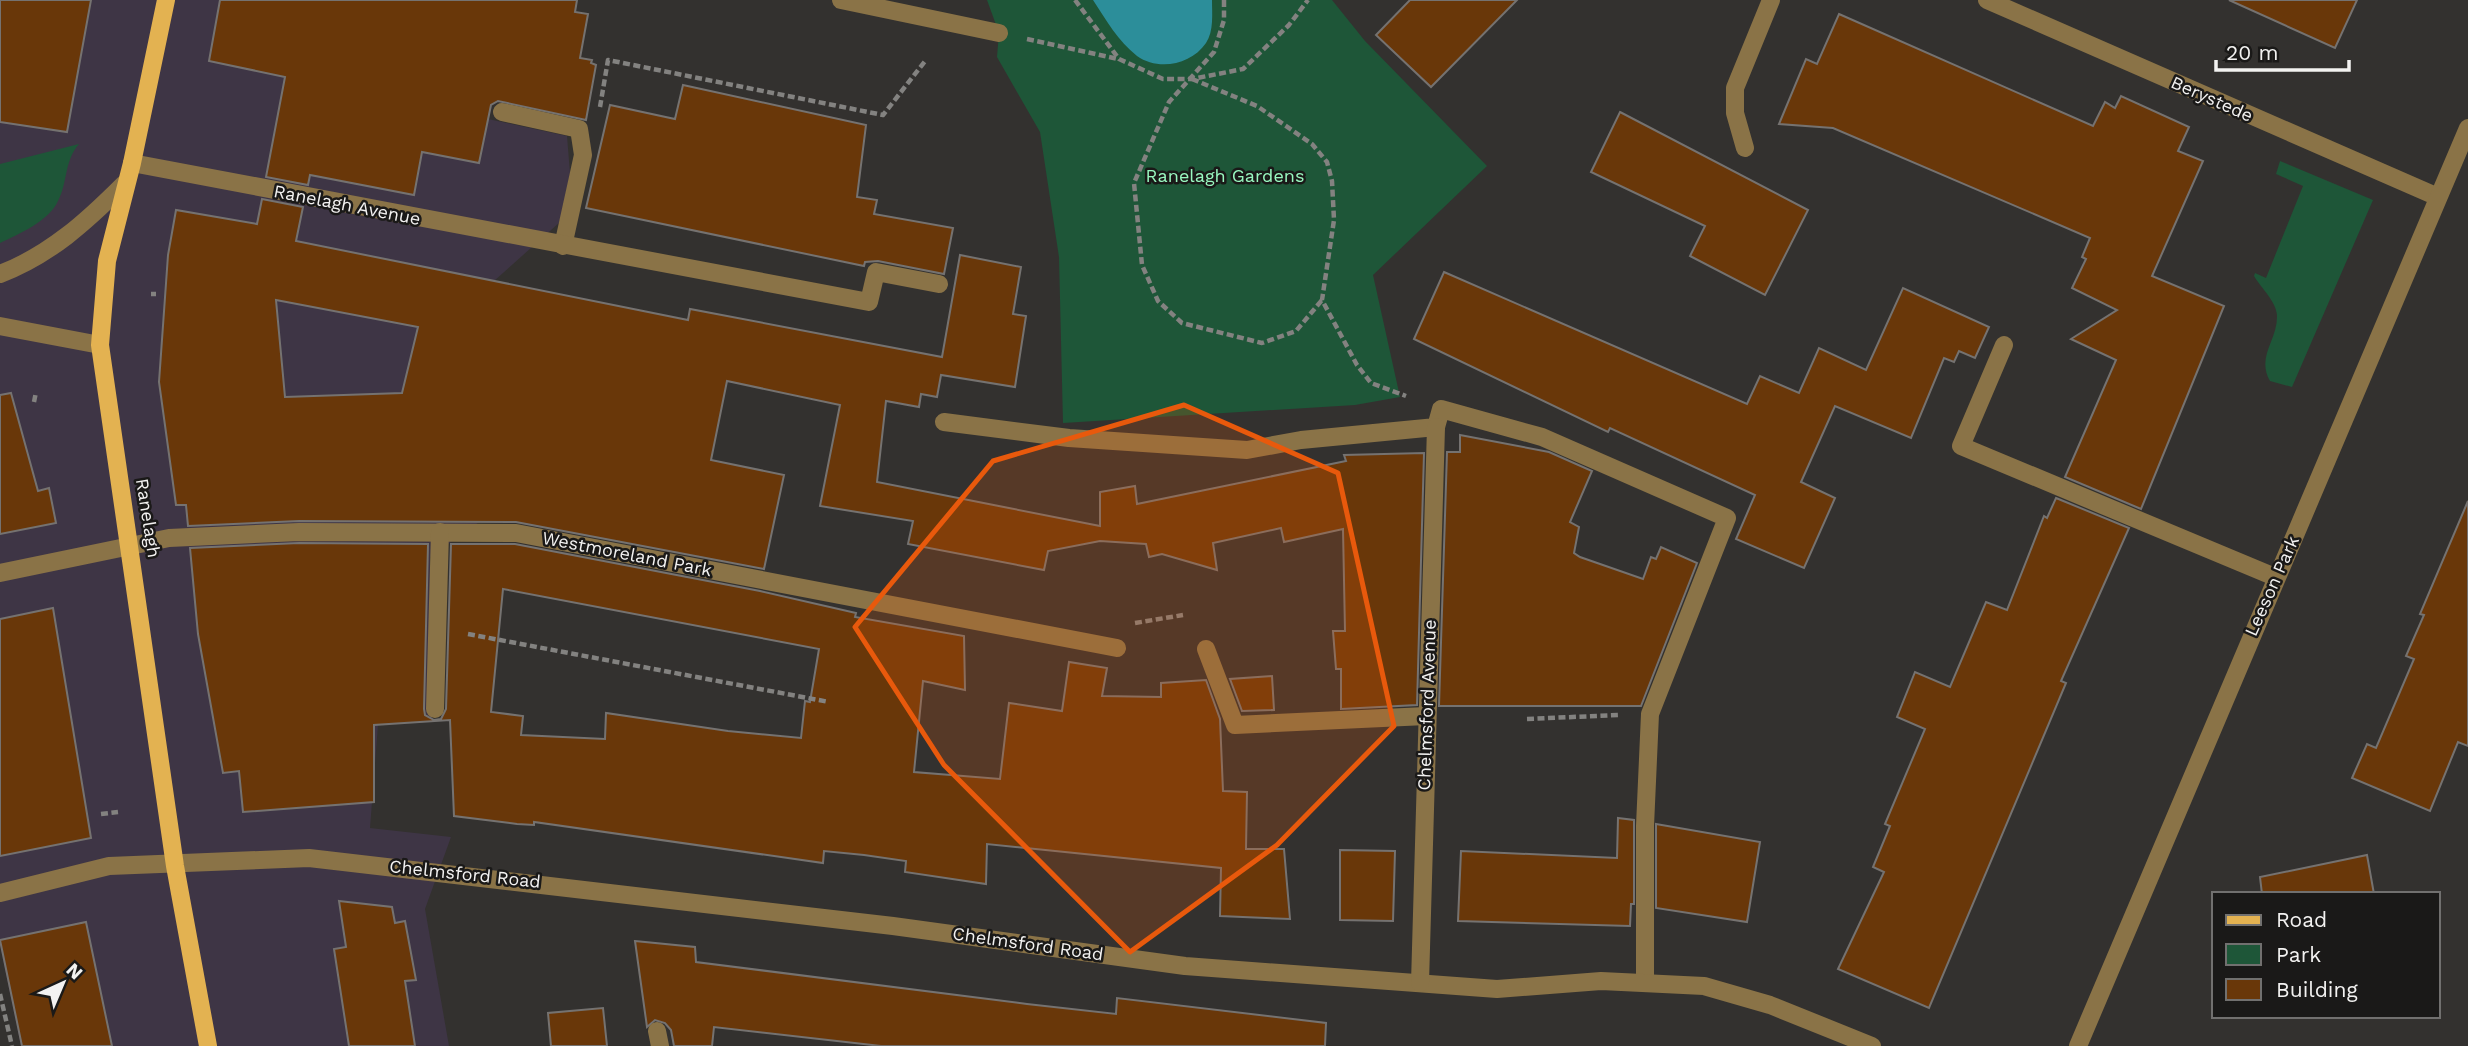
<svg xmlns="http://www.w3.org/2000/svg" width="2468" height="1046" viewBox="0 0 2468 1046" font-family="'Work Sans',sans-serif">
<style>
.commercial{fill:#3e3545}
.green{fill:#1e5638}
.water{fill:#2c8e9a}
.building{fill:#693709;stroke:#757270;stroke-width:2;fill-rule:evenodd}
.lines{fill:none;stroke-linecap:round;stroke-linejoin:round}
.path{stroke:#838280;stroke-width:4.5;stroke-dasharray:7 3.5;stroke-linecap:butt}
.minor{stroke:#8a7347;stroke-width:18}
.major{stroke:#e3b251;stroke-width:18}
.marked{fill:#e8590c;fill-opacity:0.2;stroke:#e8590c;stroke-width:5;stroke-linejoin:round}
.labels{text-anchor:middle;stroke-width:5;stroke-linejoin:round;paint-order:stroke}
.street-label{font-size:18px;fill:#f3f2f1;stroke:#1a1918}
.park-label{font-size:18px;fill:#99f8c0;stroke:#1a1918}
</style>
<rect width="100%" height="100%" fill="#33312f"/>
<!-- commercial -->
<polygon class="commercial" points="0,0 577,0 575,12 588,14 580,58 536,50 492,103 488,119 567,136 570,173 560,222 494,281 490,305 496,510 430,557 432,721 378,725 370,828 451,837 425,909 449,1046 21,1046 0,945"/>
<!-- green -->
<g class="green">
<polygon points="987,0 1332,0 1365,41 1487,166 1373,275 1400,397 1355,405 1063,423 1059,257 1040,132 997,57 999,33"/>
<path d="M 79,144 C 64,161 68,182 58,201 C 49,221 19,234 0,243 L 0,164 Z"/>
<path d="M 2280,161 L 2373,200 L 2292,387 L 2270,381 C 2256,356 2278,340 2277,315 C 2276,301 2261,288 2254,276 L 2255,273 L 2266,278 L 2303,186 L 2276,174 Z"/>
</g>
<!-- water -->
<path class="water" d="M 1093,0 L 1212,0 C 1212,14 1214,31 1206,43 C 1191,65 1158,71 1137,56 C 1118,41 1106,20 1093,0 Z"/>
<!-- building -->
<g class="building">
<polygon points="0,0 91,0 67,132 0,122"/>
<polygon points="220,0 577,0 575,12 588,14 580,58 592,60 591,63 596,65 586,120 498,101 491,105 479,163 422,152 414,195 310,175 308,185 266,177 285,77 209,61"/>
<polygon points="1410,0 1517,0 1431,87 1376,35"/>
<polygon points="2229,0 2357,0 2335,48"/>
<polygon points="1839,14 2093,126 2105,102 2115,108 2121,96 2189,127 2178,151 2203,161 2152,276 2224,306 2141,509 2065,477 2116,360 2071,339 2117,310 2072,288 2086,259 2082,257 2090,238 1833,128 1779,124 1806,59 1817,64"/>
<polygon points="683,85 866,125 857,197 877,200 874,214 953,228 944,274 878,261 865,262 864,266 586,208 610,105 675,119"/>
<polygon points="1620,112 1808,210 1765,295 1690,256 1705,226 1591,172"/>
<path d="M 262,199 L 303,207 L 296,241 L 688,320 L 690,309 L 942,357 L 960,255 L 1021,267 L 1013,314 L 1026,316 L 1015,387 L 941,375 L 937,397 L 921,394 L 919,407 L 886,401 L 877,482 L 1100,526 L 1100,492 L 1135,486 L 1137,504 L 1346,461 L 1344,455 L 1424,453 L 1417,705 L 1341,709 L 1341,669 L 1336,669 L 1333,631 L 1345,631 L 1343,529 L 1284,542 L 1281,528 L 1213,543 L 1217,570 L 1162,554 L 1149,557 L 1146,544 L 1100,541 L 1048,551 L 1044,570 L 908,544 L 913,521 L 820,506 L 840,405 L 727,381 L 711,460 L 784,475 L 764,569 L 516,522 L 299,521 L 188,526 L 186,505 L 176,505 L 159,382 L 168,255 L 176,210 L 257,224 ZM 276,300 L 418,327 L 402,393 L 285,397 Z"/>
<polygon points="1444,272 1747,404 1760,376 1799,393 1819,348 1866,370 1903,288 1989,327 1975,358 1959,351 1954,362 1944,358 1911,438 1835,406 1801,482 1835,498 1804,568 1736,539 1755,495 1610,428 1608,432 1414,339"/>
<polygon points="11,393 38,491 49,488 56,523 0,534 0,395"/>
<polygon points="1460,435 1549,452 1592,471 1570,522 1579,527 1574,553 1580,557 1643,579 1651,557 1656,559 1661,547 1697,563 1641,706 1439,706 1447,452 1460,452"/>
<polygon points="2056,498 2129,528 2061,681 2066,683 1929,1008 1838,969 1884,872 1873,867 1890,826 1885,824 1925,729 1897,717 1915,672 1950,687 1986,602 2007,610 2044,516 2047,518"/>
<polygon points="2468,501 2468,746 2458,742 2430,811 2352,778 2367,744 2376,748 2414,659 2406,656 2424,615 2420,614"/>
<path d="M 299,543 L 428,544 L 424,709 L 425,715 L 434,720 L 441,719 L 446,709 L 451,544 L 515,544 L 760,591 L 856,613 L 855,617 L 964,636 L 965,690 L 923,681 L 914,772 L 1000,779 L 1009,703 L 1062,711 L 1069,662 L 1107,668 L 1102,696 L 1161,697 L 1161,683 L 1206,680 L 1220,719 L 1223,791 L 1247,792 L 1246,849 L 1284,849 L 1290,919 L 1220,916 L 1221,868 L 987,844 L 986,884 L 905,872 L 906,861 L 864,855 L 824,851 L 823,863 L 534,822 L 534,825 L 517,824 L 454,816 L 450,720 L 374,725 L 374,802 L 243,812 L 239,771 L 223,773 L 198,634 L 190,548 ZM 503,589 L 819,649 L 810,702 L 805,701 L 801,738 L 728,731 L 606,713 L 605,739 L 521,735 L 523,716 L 491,712 Z"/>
<polygon points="53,608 91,838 0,856 0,619"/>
<polygon points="1272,676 1274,710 1242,711 1230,679"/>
<polygon points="1618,818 1634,820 1634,904 1631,904 1630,926 1458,921 1461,851 1617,858"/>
<polygon points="1656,824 1760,842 1747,922 1656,908"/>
<polygon points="1340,850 1395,851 1393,921 1340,920"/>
<polygon points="2367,855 2374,894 2262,894 2260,877"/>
<polygon points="339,901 392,907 395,923 405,921 416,980 405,981 415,1046 349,1046 334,949 346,947"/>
<polygon points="86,922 112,1046 22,1046 0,940"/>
<polygon points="635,941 695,947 696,962 1027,1004 1116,1014 1117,998 1326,1023 1325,1046 881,1046 714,1027 712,1046 674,1046 671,1030 665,1023 655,1020 647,1027"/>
<polygon points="603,1008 607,1046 551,1046 548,1013"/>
</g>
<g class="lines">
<!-- path -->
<g class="path">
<polyline points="1075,0 1119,59 1163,79 1192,79 1243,69 1289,25 1308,0"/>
<polyline points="1224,0 1224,20 1214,52 1169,102 1134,183 1142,265 1158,301 1182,323 1262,343 1296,331 1322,300"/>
<polyline points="1027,39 1118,59"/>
<polyline points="1192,79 1257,106 1312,144 1327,162 1332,181 1334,220 1322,300 1357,365 1371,383 1406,396"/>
<polyline points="600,107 608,60 883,115 926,60"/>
<polyline points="151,294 156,294"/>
<polyline points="34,402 36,392"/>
<polyline points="1135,623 1183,615"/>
<polyline points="468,634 829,702"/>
<polyline points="1527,719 1618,715"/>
<polyline points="101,814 118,812"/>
<polyline points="0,994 12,1046"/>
</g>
<!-- minor -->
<g class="minor">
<polyline points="841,0 999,33"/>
<polyline points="1987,0 2438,197"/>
<polyline points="502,112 579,129 583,155 563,246"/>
<polyline points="1745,148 1735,113 1735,88 1771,0"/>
<polyline points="132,163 869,302 876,272 939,284"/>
<path d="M 0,274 C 50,255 87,221 124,184"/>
<polyline points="0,326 100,345"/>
<polyline points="2004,345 1961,446 2275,577"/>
<polyline points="944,422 1069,438 1247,450 1301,440 1436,427 1441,409 1542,437 1727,518 1650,714 1645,826 1645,981"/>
<polyline points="0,573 169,538 299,532 516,533 1117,648"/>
<polyline points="1206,649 1235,725 1426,716"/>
<polyline points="435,709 440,532"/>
<polyline points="0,893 109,866 309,858 893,926 1185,966 1497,989 1601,981 1704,986 1770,1005 1872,1046"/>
<polyline points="1420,983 1436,427"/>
<polyline points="657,1031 660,1046"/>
<polyline points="2078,1046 2468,128"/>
</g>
<!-- major -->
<polyline class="major" points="166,0 132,163 107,261 100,345 175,866 208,1046"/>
</g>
<!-- marked area -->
<path class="marked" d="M 1184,405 L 1338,473 L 1394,726 L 1277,845 L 1130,952 L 944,765 L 855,627 L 993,461 Z"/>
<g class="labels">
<!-- street labels -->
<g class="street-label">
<text transform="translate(2212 99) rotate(24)" y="6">Berystede</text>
<text transform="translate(347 205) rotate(11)" y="6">Ranelagh Avenue</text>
<text transform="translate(148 518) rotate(81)" y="6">Ranelagh</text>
<text transform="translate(627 554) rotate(11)" y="6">Westmoreland Park</text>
<text transform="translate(2272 586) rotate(-66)" y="6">Leeson Park</text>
<text transform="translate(1427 705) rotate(-88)" y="6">Chelmsford Avenue</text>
<text transform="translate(465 874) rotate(6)" y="6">Chelmsford Road</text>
<text transform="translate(1028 944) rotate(8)" y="6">Chelmsford Road</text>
</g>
<!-- park labels -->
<g class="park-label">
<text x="1225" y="182">Ranelagh Gardens</text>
</g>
</g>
<!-- legend -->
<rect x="2212" y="892" width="228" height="126" fill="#1a1918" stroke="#71706f" stroke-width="2"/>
<rect x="2226" y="915" width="35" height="10" fill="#e3b251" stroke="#71706f" stroke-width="2"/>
<text x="2276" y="927" font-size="21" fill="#f3f2f1">Road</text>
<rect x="2226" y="944" width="35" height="21" fill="#1e5638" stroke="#71706f" stroke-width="2"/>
<text x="2276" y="962" font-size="21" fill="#f3f2f1">Park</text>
<rect x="2226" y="979" width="35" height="21" fill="#693709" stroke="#71706f" stroke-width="2"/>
<text x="2276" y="997" font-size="21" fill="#f3f2f1">Building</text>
<!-- north arrow -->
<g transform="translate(63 983) rotate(44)" stroke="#1a1918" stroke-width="5" paint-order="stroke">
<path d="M0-5L12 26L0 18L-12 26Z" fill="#f3f2f1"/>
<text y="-10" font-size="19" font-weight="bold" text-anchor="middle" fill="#f3f2f1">N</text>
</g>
<!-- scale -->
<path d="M2216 60v10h133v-10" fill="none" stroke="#f3f2f1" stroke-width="3.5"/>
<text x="2226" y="60" font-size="21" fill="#f3f2f1" stroke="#1a1918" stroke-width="5" paint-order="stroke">20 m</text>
</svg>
